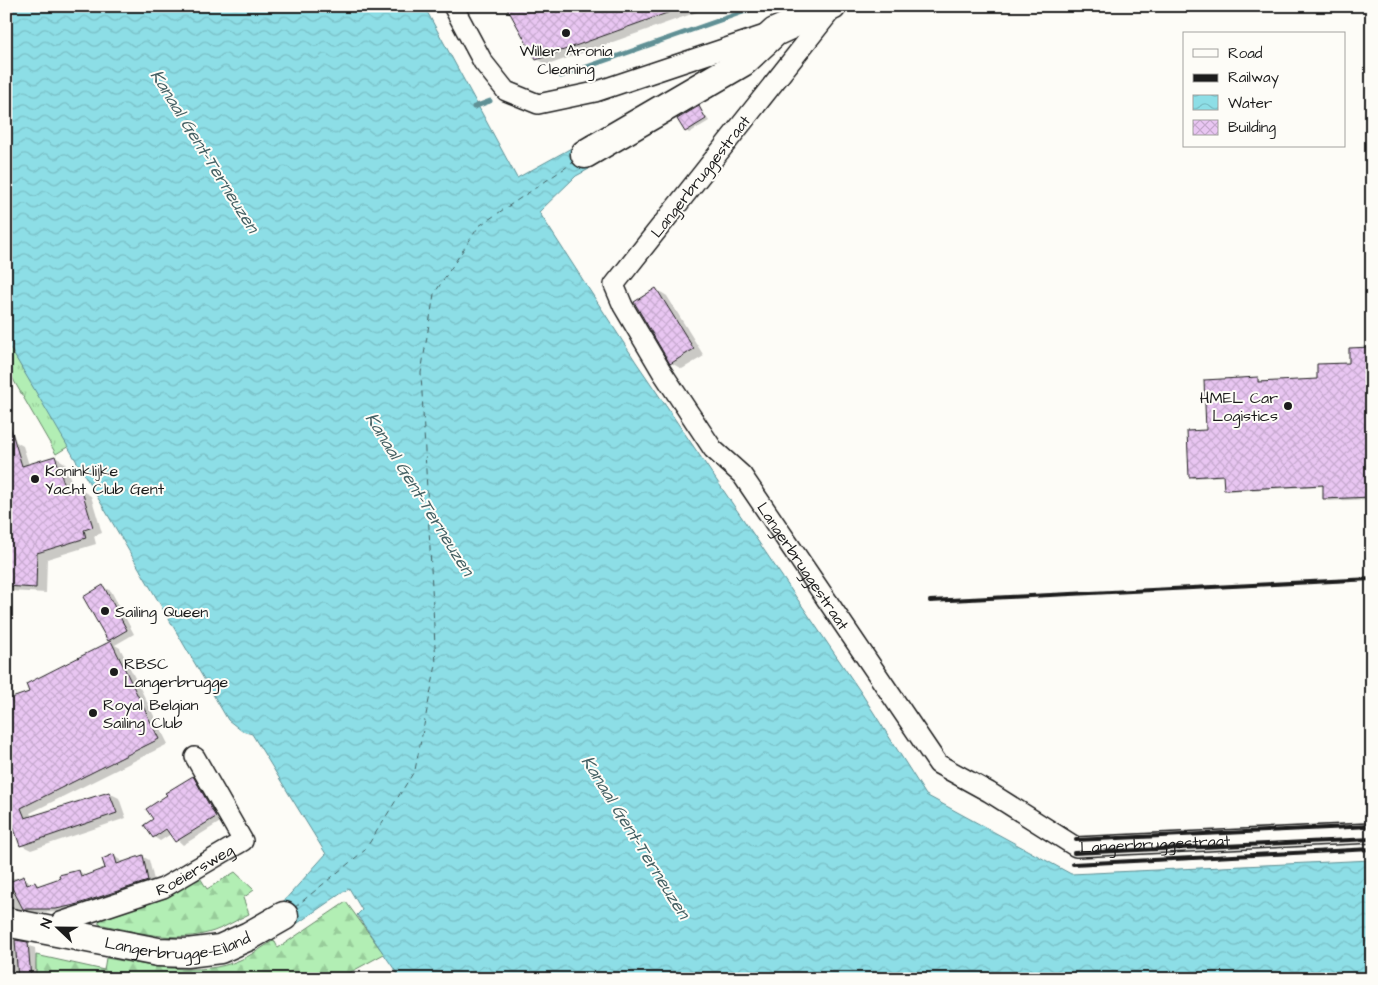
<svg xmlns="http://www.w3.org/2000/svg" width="1378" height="985" viewBox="0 0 1378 985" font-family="'Architects Daughter',sans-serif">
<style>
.grass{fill:url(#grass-tufts);stroke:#678568}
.forest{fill:url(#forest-firs);stroke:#678568}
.water{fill:url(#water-waves);stroke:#609095}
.shadow{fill:#0003}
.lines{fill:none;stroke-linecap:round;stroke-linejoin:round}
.stream{stroke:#609095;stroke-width:5}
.ferry{stroke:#446063;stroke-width:1;stroke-dasharray:6 5;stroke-linecap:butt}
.building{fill:url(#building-cross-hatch);stroke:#1c1c1c}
.street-casing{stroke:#1c1c1c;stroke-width:22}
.secondary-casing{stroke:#1c1c1c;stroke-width:31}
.street{stroke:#fdfcf7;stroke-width:19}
.secondary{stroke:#fdfcf7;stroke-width:28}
.rail{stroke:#1c1c1c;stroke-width:4}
.poi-dot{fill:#1c1c1c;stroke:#fdfcf7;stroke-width:2}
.labels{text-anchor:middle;stroke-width:4;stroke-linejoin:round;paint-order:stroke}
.poi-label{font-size:16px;fill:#1c1c1c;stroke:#fdfcf7;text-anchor:start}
.street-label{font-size:16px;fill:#1c1c1c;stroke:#fdfcf7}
.water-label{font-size:18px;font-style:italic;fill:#446063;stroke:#fdfcf7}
</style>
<defs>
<pattern id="grass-tufts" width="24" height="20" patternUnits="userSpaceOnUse" patternTransform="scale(1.25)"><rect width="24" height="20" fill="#b2eeb4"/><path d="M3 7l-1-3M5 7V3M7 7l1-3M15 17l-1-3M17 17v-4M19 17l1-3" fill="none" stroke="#98cc9a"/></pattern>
<pattern id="forest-firs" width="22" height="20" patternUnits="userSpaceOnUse" patternTransform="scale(1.25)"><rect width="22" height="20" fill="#b2eeb4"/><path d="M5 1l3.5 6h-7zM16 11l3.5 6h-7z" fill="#98cc9a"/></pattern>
<pattern id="water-waves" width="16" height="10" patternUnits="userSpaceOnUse" patternTransform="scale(1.25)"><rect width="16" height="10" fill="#8ddee6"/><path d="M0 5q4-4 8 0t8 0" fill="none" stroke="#79bec5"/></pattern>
<pattern id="building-cross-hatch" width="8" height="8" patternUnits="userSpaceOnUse" patternTransform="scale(1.25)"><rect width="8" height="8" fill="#e9c6f2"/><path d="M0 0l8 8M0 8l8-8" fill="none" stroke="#c7aacf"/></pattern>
</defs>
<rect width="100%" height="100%" fill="#fdfcf7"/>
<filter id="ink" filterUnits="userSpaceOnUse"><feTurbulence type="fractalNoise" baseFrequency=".02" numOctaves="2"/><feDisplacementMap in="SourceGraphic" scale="10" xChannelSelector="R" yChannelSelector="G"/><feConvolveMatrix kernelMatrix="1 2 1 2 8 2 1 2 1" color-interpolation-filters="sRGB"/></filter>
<g filter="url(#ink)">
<!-- grass -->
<polygon class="grass" points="6,341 69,446 56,454 6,367"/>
<!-- forest -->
<g class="forest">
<path d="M 235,872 L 254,890 L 243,898 L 249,914 C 238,919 226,927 214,931 C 176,944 137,932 99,924 L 99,917 L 199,876 L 207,889 Z"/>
<path d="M 346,902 L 384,954 L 338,979 L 36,979 L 36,955 L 104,970 L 106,958 C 149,965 199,978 240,960 C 252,955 263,947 274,940 L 278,948 Z"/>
</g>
<!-- water -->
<polygon class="water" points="6,6 424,6 517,178 575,146 589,169 576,176 539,212 636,362 860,691 926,795 1071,874 1372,860 1372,979 401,979 357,915 362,910 349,888 295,925 282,903 326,854 252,734 242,731 228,720 6,341"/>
<!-- shadow -->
<g class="shadow">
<polygon points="507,6 714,6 548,65 537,59"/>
<polygon points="699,107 709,121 689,133 686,131"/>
<polygon points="656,289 667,296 704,356 682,369 671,363"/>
<polygon points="1372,348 1372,499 1328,501 1325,499 1324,486 1228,491 1225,490 1225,476 1193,478 1190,476 1258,378 1261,383 1318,380 1351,364"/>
<polygon points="6,427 12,430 16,442 23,446 29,465 55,457 65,463 75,492 81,490 91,496 102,533 94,536 96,544 47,559 46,593 10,591 9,609 6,608"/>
<polygon points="103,587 111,591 134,634 115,645 120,648 168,744 30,813 32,817 109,793 119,798 126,818 31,850 21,845 12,817 6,819 6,701 31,693 27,685 112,642 109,640"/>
<polygon points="193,777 200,781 222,821 183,845 171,834 160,841 154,837 155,819"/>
<polygon points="114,856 120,860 122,864 142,856 149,860 155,884 64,912 31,913 6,910 6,867 11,878 24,878 32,884 35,883 41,886 79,871 86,876 107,869"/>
<polygon points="6,938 35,948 37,979 6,979"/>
</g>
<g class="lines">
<!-- stream -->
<g class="stream">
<polyline points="561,76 760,6"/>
<polyline points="474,107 490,101"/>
</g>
<!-- ferry -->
<polyline class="ferry" points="294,908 365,850 415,770 436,665 421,373 434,294 479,226 574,162"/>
</g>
<!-- building -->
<g class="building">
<polygon points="506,6 681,6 681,8 536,60"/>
<polygon points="699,106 706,119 685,132 677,119"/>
<polygon points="656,288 694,349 670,364 634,302"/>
<polygon points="1372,347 1372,497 1323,499 1323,485 1224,490 1223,475 1189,477 1187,431 1206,430 1204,380 1258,377 1258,382 1317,379 1317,364 1349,363 1349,348"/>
<polygon points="10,426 22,466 55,456 67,493 81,488 93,527 84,530 86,538 37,553 36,588 6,586 6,427"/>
<polygon points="103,585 127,630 108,641 83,597"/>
<polygon points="111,641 159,739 21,808 25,818 109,792 117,813 20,846 6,805 6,700 29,692 26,684"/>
<polygon points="193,776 216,817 175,842 166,829 153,838 144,825 153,819 146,809 167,795 165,793"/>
<polygon points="114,854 117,864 143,855 148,881 75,905 56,909 23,909 9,882 24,876 27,885 35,882 37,886 60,878 59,875 79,870 81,877 105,868 102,859"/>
<polygon points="15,940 28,942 31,979 18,979"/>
</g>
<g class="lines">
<defs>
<g id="street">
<polyline points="453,6 483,62 506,91 538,104 595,92 768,34"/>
<path id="s1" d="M 834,7 L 614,285 L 623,306 L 662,372 L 713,449 L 742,475 L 938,764 L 989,792 L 1076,847 L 1372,833"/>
<path id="s2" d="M 60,932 L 61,922 L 163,888 L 243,841 L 195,757"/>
</g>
<g id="secondary">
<polyline points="585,154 743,62 775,32 832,6"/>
<path id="s3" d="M 6,922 L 158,952 L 187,953 L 220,949 L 249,936 L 284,916"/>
</g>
</defs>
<!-- street casing -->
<use href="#street" class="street-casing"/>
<!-- secondary casing -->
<use href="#secondary" class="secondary-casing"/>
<!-- street -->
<use href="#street" class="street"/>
<!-- secondary -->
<use href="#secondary" class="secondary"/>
<!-- rail -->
<g class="rail">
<polyline points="930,601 1372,579"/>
<polyline points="1076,840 1372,826"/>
<polyline points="1074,853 1372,839"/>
<polyline points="1073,864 1372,849"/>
</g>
</g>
</g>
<!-- markers -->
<g class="poi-dot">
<circle cx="566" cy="33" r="5"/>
<circle cx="1288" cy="406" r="5"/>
<circle cx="35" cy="479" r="5"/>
<circle cx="105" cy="611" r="5"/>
<circle cx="114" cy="672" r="5"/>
<circle cx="93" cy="713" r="5"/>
</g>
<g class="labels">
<!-- poi labels -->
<g class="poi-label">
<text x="566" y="56" text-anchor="middle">Willer Aronia<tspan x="566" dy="18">Cleaning</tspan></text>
<text x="1278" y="403" text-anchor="end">HMEL Car<tspan x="1278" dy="18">Logistics</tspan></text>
<text x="45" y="476">Koninklijke<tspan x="45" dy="18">Yacht Club Gent</tspan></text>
<text x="115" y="617">Sailing Queen</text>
<text x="124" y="669">RBSC<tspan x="124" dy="18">Langerbrugge</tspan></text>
<text x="103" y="710">Royal Belgian<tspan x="103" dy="18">Sailing Club</tspan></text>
</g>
<!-- street labels -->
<g class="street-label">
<text transform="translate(700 176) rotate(-52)" y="6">Langerbruggestraat</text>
<text dy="6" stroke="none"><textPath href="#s1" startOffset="695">Langerbruggestraat</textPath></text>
<text dy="6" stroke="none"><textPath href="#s1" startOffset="1175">Langerbruggestraat</textPath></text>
<text dy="6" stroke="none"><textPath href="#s2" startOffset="154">Roeiersweg</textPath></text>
<text dy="6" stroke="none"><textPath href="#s3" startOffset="175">Langerbrugge-Eiland</textPath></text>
</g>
<!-- water labels -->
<g class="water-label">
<text transform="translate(205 151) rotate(58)" y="6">Kanaal Gent-Terneuzen</text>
<text transform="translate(420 494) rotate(58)" y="6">Kanaal Gent-Terneuzen</text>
<text transform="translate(636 837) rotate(58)" y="6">Kanaal Gent-Terneuzen</text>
</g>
</g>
<!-- margin -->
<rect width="1378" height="985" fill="none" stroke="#fdfcf7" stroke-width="25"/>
<rect x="12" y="12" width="1353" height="960" fill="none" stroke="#1c1c1c" stroke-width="2" filter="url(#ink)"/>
<!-- legend -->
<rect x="1183" y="32" width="162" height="115" fill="#fdfcf7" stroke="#a3a29f"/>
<rect x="1193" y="49" width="25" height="8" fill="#fdfcf7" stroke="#a3a29f"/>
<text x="1228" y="58" font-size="15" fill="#1c1c1c">Road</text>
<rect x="1193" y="74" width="25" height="8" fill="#1c1c1c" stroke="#a3a29f"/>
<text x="1228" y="82" font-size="15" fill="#1c1c1c">Railway</text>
<rect x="1193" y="95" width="25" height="15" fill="url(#water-waves)" stroke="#a3a29f"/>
<text x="1228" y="108" font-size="15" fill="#1c1c1c">Water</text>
<rect x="1193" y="120" width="25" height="15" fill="url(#building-cross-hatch)" stroke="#a3a29f"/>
<text x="1228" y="132" font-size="15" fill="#1c1c1c">Building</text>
<!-- north arrow -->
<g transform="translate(58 928) rotate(292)" stroke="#fdfcf7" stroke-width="4" paint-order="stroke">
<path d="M0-4L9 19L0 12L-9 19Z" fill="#1c1c1c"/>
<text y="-8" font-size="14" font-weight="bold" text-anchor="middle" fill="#1c1c1c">N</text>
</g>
</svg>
